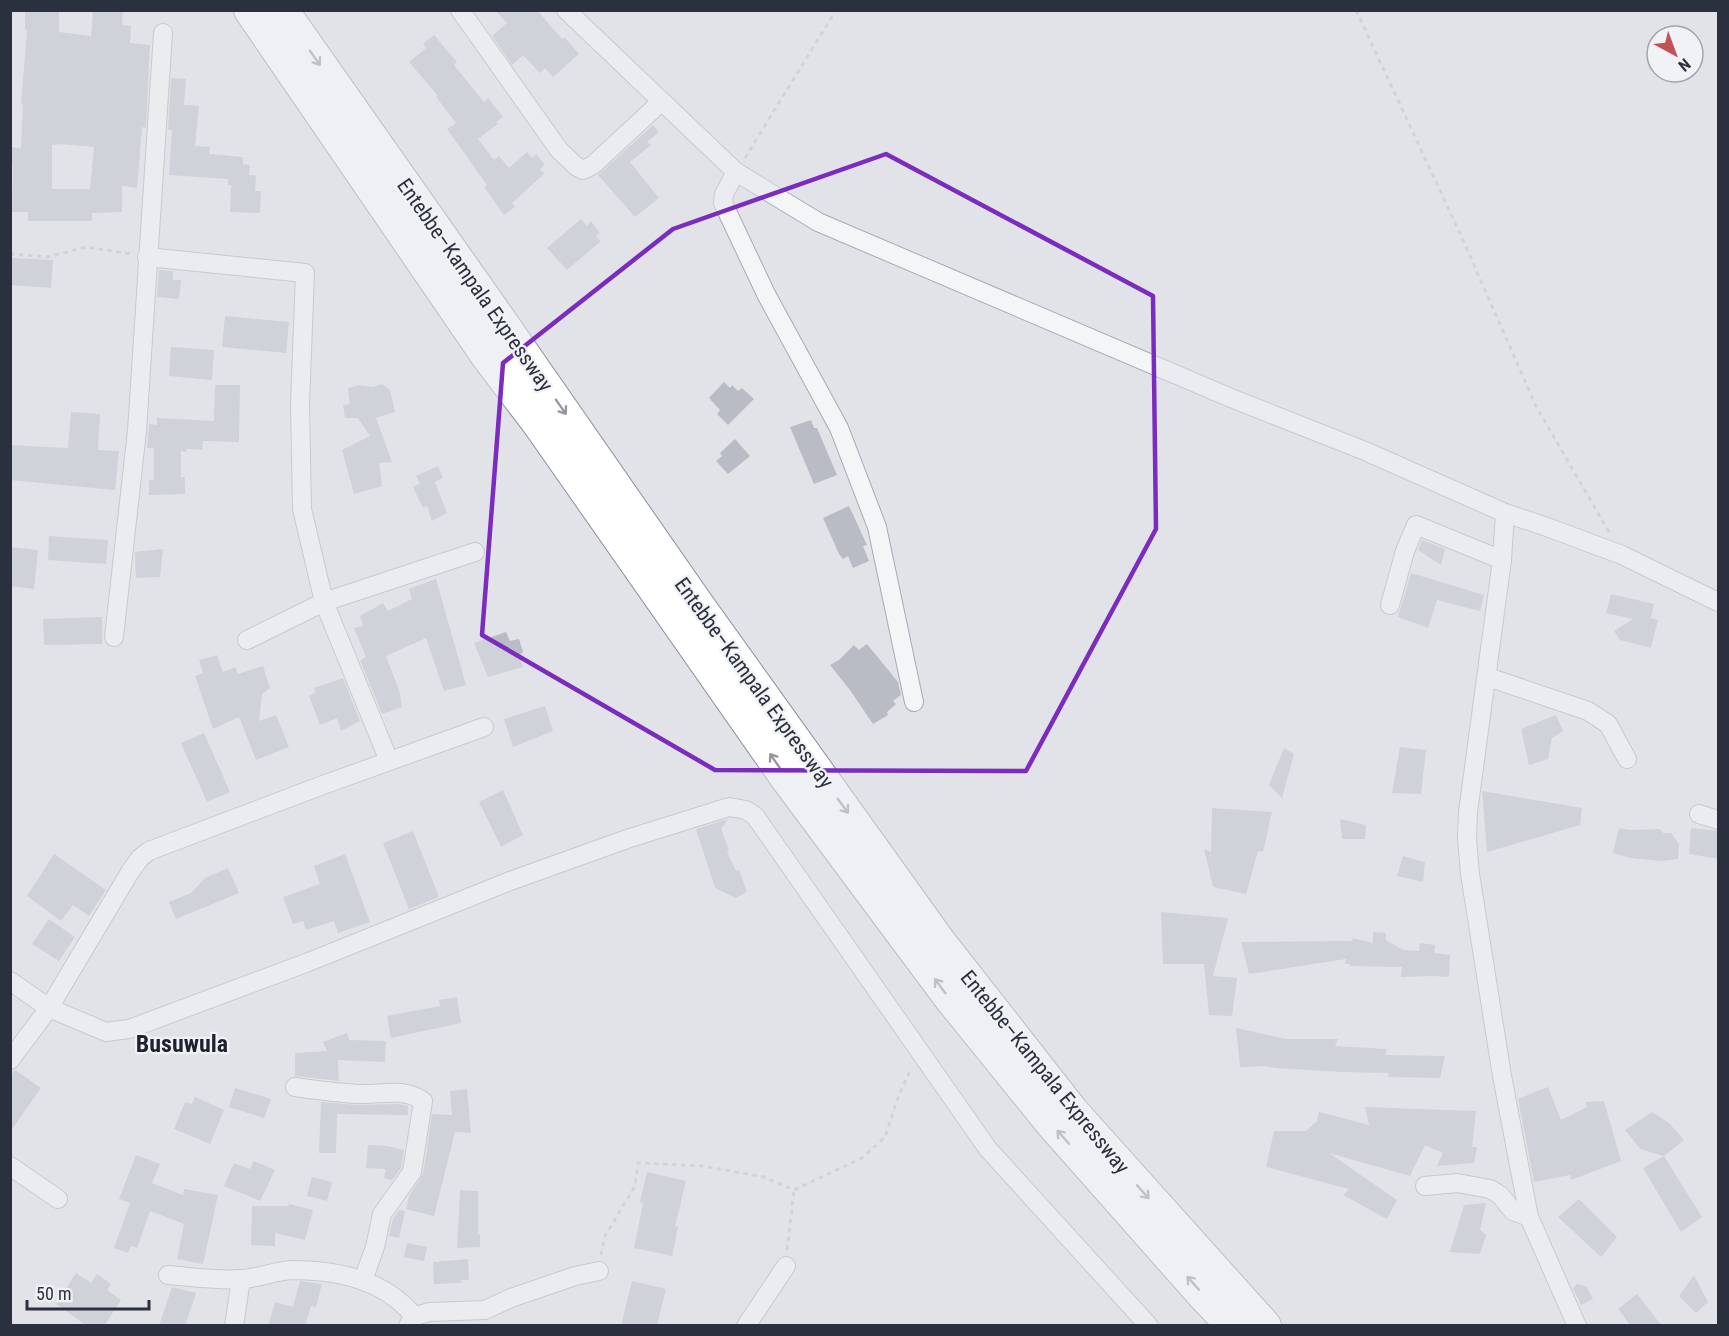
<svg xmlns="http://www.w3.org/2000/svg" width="1729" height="1336" viewBox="0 0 1729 1336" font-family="'Roboto Condensed',sans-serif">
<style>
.building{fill:#b9bcc5;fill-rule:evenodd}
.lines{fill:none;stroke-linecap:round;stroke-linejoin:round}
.street-casing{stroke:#a7aab3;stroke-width:20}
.highway-casing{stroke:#8a909e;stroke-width:34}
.path{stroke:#bcbec3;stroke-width:3;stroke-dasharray:4.5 4.5;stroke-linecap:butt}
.street{stroke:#f4f5f7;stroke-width:18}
.highway{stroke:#fff;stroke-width:32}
.oneway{stroke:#95989f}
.marked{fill:none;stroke:#7b2cbf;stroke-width:4.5;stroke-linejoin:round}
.labels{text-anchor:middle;stroke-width:4.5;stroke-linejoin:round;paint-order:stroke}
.street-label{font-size:21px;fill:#2b303f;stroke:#f1f2f6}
.quarter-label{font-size:24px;font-weight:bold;fill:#1d2130;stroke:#f1f2f6}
</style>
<rect width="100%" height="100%" fill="#e1e3e9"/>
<!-- building -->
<g class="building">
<path d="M 25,10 L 59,10 L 59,32 L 91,36 L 93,10 L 123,10 L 122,25 L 131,26 L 130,43 L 150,45 L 146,128 L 142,127 L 137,188 L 122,186 L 122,212 L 92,213 L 92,221 L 28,221 L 28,212 L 12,212 L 13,165 L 10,165 L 10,147 L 21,148 L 23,104 L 21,104 L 27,30 L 25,30 ZM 61,144 L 94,147 L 90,189 L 52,189 L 52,145 Z"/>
<polygon points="495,10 537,10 562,39 564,37 579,54 553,77 545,68 540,73 523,55 512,65 492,36 507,23"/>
<polygon points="434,35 457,62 454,65 484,102 488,98 503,117 496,122 498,124 478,139 494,160 499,156 509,168 527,152 532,158 536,154 545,165 540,169 544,174 512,203 515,207 504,215 484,187 487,185 447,129 456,123 436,97 438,96 409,62 426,48 423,44"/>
<polygon points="171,78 186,79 184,105 199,106 195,146 210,147 209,154 243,157 243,164 250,165 249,175 256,175 255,191 261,191 260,213 230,212 231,185 228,185 228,179 169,175 172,130 168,130"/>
<polygon points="653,125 659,132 647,142 651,145 630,162 659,198 635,217 598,175"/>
<polygon points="581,219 587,226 591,221 600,233 596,236 601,241 567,270 547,248"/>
<polygon points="10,258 53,260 51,288 10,285"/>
<polygon points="159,270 173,271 173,280 181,280 179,299 157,297"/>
<polygon points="225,316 289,322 286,353 222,347"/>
<polygon points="171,347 214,350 212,380 169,376"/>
<polygon points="724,382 730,388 732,385 738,391 742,388 754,399 728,425 717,414 720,410 709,398"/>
<polygon points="382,384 390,390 395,412 376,418 392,462 379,463 382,486 354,494 342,450 370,436 358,418 345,418 343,405 350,404 348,388 358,385 372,387"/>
<polygon points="215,385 240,385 239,442 203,441 202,450 187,449 186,452 181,451 181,477 185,477 185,494 149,495 149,480 154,480 154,448 147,448 149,424 157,425 157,418 214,421"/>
<polygon points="71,412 100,414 98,450 119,451 115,490 10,480 10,445 68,448"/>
<polygon points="811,420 814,428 817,428 837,475 814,484 790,427"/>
<polygon points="735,439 750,456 728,474 716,461 722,456 720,453"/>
<polygon points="438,466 443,478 435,482 447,513 432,521 427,506 423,508 413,487 420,483 416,476"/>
<polygon points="849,506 867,545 863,546 869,561 853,568 848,556 843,559 839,554 823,518"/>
<polygon points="49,536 108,540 106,564 48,560"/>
<polygon points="1422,540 1445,549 1441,565 1418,550"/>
<polygon points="10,547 38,550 34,589 10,586"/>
<polygon points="163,549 160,577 136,578 135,552"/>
<polygon points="1411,573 1484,595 1480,611 1437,600 1428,628 1398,617"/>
<polygon points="436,579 466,685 444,691 426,638 386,656 400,693 402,707 382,714 360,660 366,657 354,628 363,626 360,616 383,603 388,611 412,599 409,589"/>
<polygon points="1611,594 1654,604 1651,618 1658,620 1651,648 1620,640 1614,631 1633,619 1606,613"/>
<polygon points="102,617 102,644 44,645 43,619"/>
<polygon points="506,632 510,641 519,639 523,652 519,655 523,667 488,677 474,643"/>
<polygon points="867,644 898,682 901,695 893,701 896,704 887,712 888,715 873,724 850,690 830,665 839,660 854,645 859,650"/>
<polygon points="217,655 223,672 235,667 238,674 263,666 270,688 262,694 259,721 276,715 289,747 256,760 239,717 213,729 195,676 203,673 199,660"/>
<polygon points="343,678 360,721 341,731 337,718 320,725 309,696 315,693 314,688"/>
<polygon points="545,706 553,731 513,747 504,719"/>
<polygon points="1556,715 1563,731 1552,738 1548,759 1529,765 1521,729"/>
<polygon points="204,733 230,792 207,802 181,743"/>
<polygon points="1400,747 1426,750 1421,794 1392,793"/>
<polygon points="1284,748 1294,754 1282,798 1269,785"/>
<polygon points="503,790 523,835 501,847 479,802"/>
<polygon points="1482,791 1582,808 1580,825 1487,852"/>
<polygon points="1212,808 1272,812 1263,852 1258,851 1246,894 1213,887 1204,849 1211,852"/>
<polygon points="728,819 721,829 729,850 727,852 736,871 739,870 747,892 736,898 715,888 696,829"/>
<polygon points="1340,819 1366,825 1365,839 1342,839"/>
<polygon points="1619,828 1630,830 1660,829 1663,833 1671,833 1679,844 1678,859 1662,861 1631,858 1613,853"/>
<polygon points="1691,828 1719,831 1719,859 1689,854"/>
<polygon points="413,831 439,897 409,909 383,843"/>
<polygon points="54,854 106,890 89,916 73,905 61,921 27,896"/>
<polygon points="345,854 370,922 338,933 334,921 306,930 303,921 293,924 283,897 320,884 314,866"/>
<polygon points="1403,856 1425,862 1423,882 1397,876"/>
<polygon points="228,868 239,893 176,919 169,902 191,893 205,878"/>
<polygon points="1161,912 1228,918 1213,976 1237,978 1232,1016 1209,1015 1204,964 1163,964"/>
<polygon points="49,919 75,937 59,961 32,944"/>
<polygon points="1373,932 1386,933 1386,940 1403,950 1419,951 1420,943 1435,945 1434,953 1450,955 1449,975 1447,977 1434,976 1401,977 1402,967 1350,966 1351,964 1345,964 1346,959 1249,974 1241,942 1352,941 1353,938 1373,943"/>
<polygon points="457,997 461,1023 391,1038 387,1016 440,1006 439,1000"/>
<polygon points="1236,1028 1287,1039 1338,1039 1335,1046 1387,1049 1385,1055 1445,1056 1440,1078 1388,1077 1389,1073 1341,1072 1276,1068 1264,1066 1240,1067"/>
<polygon points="347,1033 349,1040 386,1041 385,1062 338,1060 339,1081 295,1076 295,1053 327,1051 323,1042"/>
<polygon points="15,1070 41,1088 10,1132 10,1077"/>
<polygon points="1548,1087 1561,1120 1587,1107 1585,1102 1604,1101 1621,1161 1571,1180 1570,1175 1534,1182 1518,1099"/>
<polygon points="235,1088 271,1099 264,1118 229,1107"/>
<polygon points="467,1089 471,1133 455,1132 434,1216 406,1209 409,1196 423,1174 432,1114 452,1115 450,1091"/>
<polygon points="195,1097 224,1110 210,1144 174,1129 185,1102 192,1104"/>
<polygon points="321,1102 357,1105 398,1104 408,1106 408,1115 337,1114 336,1153 319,1153"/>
<polygon points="1365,1107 1476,1111 1472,1147 1477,1147 1474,1163 1437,1166 1443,1153 1425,1145 1410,1176 1329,1153 1397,1200 1387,1219 1343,1195 1349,1189 1266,1167 1274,1131 1306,1131 1317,1121 1319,1112 1369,1125"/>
<polygon points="1652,1112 1669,1123 1684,1140 1664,1156 1640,1149 1625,1130"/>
<polygon points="368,1145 387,1146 404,1150 401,1168 392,1180 384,1178 386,1169 366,1168"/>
<polygon points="136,1155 160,1164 152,1183 183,1195 184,1189 218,1195 203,1264 177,1259 184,1224 150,1211 137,1248 131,1246 128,1253 114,1248 130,1203 119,1199"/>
<polygon points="1664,1156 1702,1217 1681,1232 1643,1168"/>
<polygon points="254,1161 275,1170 260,1201 224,1186 234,1163 250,1169"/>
<polygon points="647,1172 686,1181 675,1226 678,1227 672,1256 634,1248 643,1203 640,1202"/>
<polygon points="312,1177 332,1182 327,1201 307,1196"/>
<polygon points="460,1190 478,1191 478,1234 480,1234 480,1247 457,1248"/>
<polygon points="1579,1199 1617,1237 1601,1257 1558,1217"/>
<polygon points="1486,1203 1480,1230 1486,1235 1480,1254 1450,1252 1464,1205"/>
<polygon points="289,1204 313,1210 305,1240 275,1233 275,1246 251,1245 252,1206 289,1206"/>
<polygon points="399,1210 405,1211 399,1238 389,1236 393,1219"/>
<polygon points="407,1243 427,1247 424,1261 404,1257"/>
<polygon points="468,1259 469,1280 461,1280 461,1283 434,1284 433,1262"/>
<polygon points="76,1273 91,1283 97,1274 111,1284 107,1290 121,1300 104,1326 87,1326 56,1304"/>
<polygon points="1694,1275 1708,1302 1696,1313 1679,1296"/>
<polygon points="300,1281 322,1284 316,1307 311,1306 305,1326 268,1326 275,1302 293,1307"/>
<polygon points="632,1281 666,1289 657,1326 621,1326"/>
<polygon points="1577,1284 1587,1287 1593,1299 1581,1305 1573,1288"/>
<polygon points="172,1287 196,1293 185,1326 159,1326"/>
<polygon points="1637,1294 1662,1326 1631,1326 1618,1309"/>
</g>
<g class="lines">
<defs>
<g id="street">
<polyline points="460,10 559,150 577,167 583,170 593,165 661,102"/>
<polyline points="566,10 736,172 818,222 1231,398 1365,451 1505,513 1547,527 1622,555 1718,602"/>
<polyline points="736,172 724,194 723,203 766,294 839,428 877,527 914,702"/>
<polyline points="147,257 305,273 300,404 302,509 324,602 389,761"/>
<polyline points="1505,513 1502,560 1468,812 1467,838 1470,874 1502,1076 1529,1217 1577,1326"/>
<polyline points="1390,605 1405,551 1416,525 1502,560"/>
<polyline points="114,637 137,431 163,33"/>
<polyline points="247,640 324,602 475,552"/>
<polyline points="1488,677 1588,711 1608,724 1627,759"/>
<polyline points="1699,814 1718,820"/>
<polyline points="10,981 49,1008 106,1032 129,1029 306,963 510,881 627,839 729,807 746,810 755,816 988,1149 1149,1326"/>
<polyline points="10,1060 49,1008 130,872 140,858 149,851 323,785 484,727"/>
<path d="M 295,1087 C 316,1090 337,1093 358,1094 C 380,1095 403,1087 423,1101 L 412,1172 L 382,1214 L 375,1247 L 363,1280"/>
<polyline points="10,1166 58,1199"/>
<polyline points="1425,1186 1457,1183 1490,1189 1500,1195 1513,1211 1529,1217"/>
<path d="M 168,1275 C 192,1277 218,1281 242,1279 C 259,1278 275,1271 292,1270 C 336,1270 384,1280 413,1315 L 413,1317"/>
<polyline points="234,1326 241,1279"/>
<polyline points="408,1326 413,1317 429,1312 485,1310 511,1298 575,1276 599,1271"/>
<polyline points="746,1326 786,1266"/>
</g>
<g id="highway">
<polyline points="250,10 487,356 538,423 787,779 950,998 1052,1124 1204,1296 1233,1326"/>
<polyline points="282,10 502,323 698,605 939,941 1073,1112 1265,1326"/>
</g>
</defs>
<!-- street casing -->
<use href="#street" class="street-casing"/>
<!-- highway casing -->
<use href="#highway" class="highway-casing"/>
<!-- path -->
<g class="path">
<polyline points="1356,10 1463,240 1536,406 1609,532"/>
<polyline points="745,158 836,10"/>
<polyline points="10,254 48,257 86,247 131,254"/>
<polyline points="787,1250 794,1190"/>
<polyline points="601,1255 605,1236 635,1186 638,1163 703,1166 764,1177 794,1190 862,1158 885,1137 897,1100 911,1068"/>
</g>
<!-- street -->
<use href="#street" class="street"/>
<!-- highway -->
<use href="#highway" class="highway"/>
</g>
<!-- one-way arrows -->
<defs><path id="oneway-shaft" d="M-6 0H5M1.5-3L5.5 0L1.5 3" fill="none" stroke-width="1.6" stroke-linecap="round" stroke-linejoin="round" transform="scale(1.5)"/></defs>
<g class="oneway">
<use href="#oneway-shaft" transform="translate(315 58) rotate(55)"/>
<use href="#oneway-shaft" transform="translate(561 407) rotate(55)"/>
<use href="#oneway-shaft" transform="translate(775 761) rotate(-125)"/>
<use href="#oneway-shaft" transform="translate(843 806) rotate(54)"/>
<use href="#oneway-shaft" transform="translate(940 986) rotate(-127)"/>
<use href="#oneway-shaft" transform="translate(1063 1137) rotate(-132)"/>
<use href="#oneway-shaft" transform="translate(1143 1192) rotate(48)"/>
<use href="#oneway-shaft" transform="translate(1193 1283) rotate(-132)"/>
</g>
<!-- marked area -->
<path d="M0 0H1729V1336H0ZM 886,154 L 1153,296 L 1156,529 L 1026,771 L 715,770 L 482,635 L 503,363 L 673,229 Z" fill="#e1e3e9" fill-opacity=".55" fill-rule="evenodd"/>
<path class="marked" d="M 886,154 L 1153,296 L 1156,529 L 1026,771 L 715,770 L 482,635 L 503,363 L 673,229 Z"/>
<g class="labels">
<!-- street labels -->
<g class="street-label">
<text transform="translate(475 285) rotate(55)" y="7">Entebbe–Kampala Expressway</text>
<text transform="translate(754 683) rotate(54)" y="7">Entebbe–Kampala Expressway</text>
<text transform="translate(1045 1072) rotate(51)" y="7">Entebbe–Kampala Expressway</text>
</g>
<!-- quarter labels -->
<g class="quarter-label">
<text x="182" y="1052">Busuwula</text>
</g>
</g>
<!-- border -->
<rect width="1729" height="1336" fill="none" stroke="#2b303f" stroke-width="24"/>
<!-- north arrow -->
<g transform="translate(1675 54) rotate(139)"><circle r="28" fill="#f1f2f6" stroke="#a2a4ad" stroke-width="1.5"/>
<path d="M0-4.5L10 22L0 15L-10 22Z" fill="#c35157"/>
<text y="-9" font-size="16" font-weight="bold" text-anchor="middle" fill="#2b303f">N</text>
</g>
<!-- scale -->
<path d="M27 1300v9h122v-9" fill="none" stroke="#2b303f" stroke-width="3"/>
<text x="36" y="1300" font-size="18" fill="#2b303f" stroke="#f1f2f6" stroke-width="4.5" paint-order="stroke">50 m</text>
</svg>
